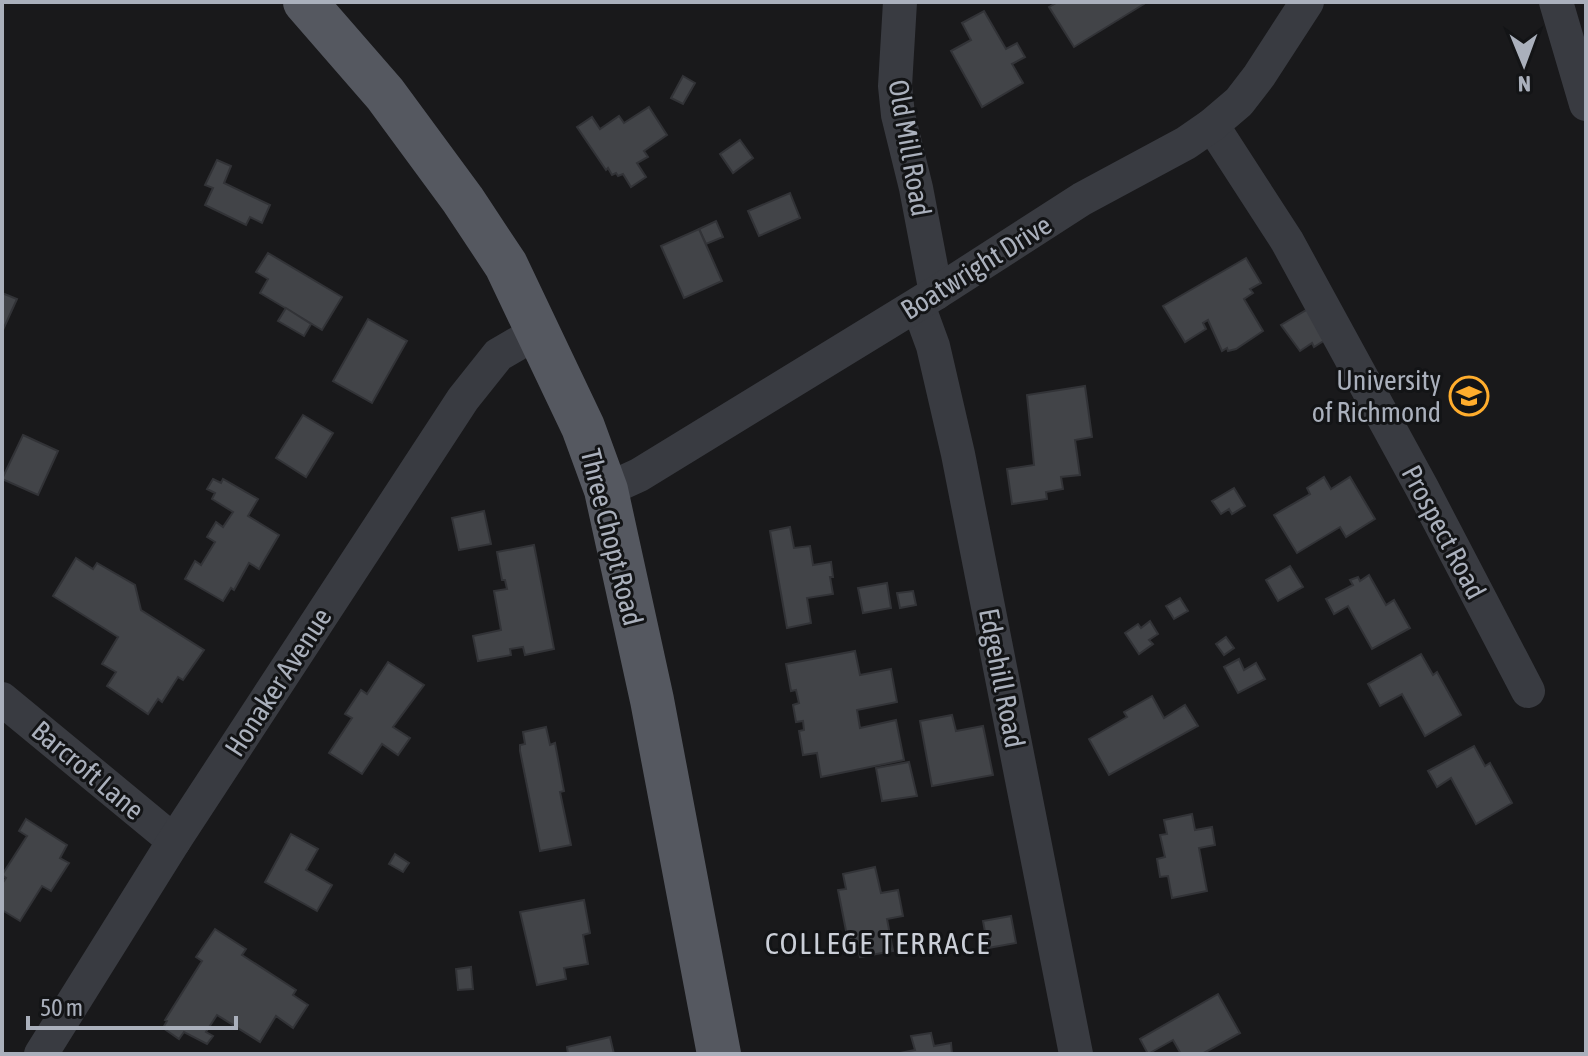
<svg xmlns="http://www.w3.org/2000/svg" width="1588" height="1056" viewBox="0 0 1588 1056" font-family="'Asap Condensed',sans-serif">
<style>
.building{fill:#424448;stroke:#323337;stroke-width:2}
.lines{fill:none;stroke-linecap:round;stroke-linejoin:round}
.minor{stroke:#393b41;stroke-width:34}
.major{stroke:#555860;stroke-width:44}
.labels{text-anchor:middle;stroke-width:6;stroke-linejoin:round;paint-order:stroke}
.street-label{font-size:28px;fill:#aab0bc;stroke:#131416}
.poi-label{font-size:28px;fill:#aab0bc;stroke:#131416;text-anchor:end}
.neighbourhood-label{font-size:30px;letter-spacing:2px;fill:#cbcfd8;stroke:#131416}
</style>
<rect width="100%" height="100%" fill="#19191b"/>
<!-- building -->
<g class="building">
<polygon points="1058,2 1143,2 1144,4 1074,47 1049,7"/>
<polygon points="984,11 1006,49 1017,43 1025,57 1012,64 1023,83 982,107 951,51 971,40 962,23"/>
<polygon points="683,76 695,83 683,104 671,98"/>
<polygon points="649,107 667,135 644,151 648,157 637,163 646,177 631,187 623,174 618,176 616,173 612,175 608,168 606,170 577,127 592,117 600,129 619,116 624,123"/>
<polygon points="740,140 753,158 733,173 720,154"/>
<polygon points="217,160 231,166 224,183 270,205 262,223 250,217 246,225 205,205 213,188 205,185"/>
<polygon points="790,193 800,218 759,236 748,211"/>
<polygon points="716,221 723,237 706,244 699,229"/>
<polygon points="699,229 722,281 684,298 661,246"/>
<polygon points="268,253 342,297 322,330 260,293 268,279 256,272"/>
<polygon points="1246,258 1261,283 1250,289 1253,293 1244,299 1263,331 1236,349 1228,351 1227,348 1222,351 1208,320 1203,323 1206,329 1185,342 1163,306"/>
<polygon points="2,293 17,299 2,332"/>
<polygon points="286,308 311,324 304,336 278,321"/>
<polygon points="1308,309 1325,340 1314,347 1312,343 1300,351 1281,325"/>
<polygon points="368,319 407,341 372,403 333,381"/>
<polygon points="1085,386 1092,437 1075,440 1080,475 1061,477 1063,489 1046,492 1047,499 1012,504 1007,469 1034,465 1027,395"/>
<polygon points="303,415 333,433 306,477 276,458"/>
<polygon points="23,435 58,451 38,495 2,479"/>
<polygon points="1324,477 1331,489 1350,477 1375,519 1346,537 1340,527 1297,553 1274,515 1310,494 1307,488"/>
<polygon points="213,479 221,483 223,479 258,499 248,516 279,535 259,569 249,563 234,590 231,588 223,601 185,579 195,561 201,565 215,542 207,537 216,522 223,527 233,512 212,499 215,493 207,489"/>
<polygon points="1234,488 1245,506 1232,514 1229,509 1221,514 1212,501"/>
<polygon points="484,511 491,544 459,550 452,518"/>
<polygon points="790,527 794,548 810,546 813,565 831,562 833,577 830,577 833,594 807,598 811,623 787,628 770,531"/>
<polygon points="534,545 554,649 525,655 523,647 510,649 511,655 478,661 473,636 501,630 494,591 507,589 505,580 502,580 497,552"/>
<polygon points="76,558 93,569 97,563 135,585 141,610 204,650 183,680 178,677 162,702 158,699 148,714 107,686 116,672 102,664 118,637 53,596"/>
<polygon points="1290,566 1303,587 1278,601 1266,580"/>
<polygon points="1369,575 1386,605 1394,600 1410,628 1372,649 1348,606 1334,614 1326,599 1353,585 1350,580 1358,577 1360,581"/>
<polygon points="887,583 891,608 863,613 858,588"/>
<polygon points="913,591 916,605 900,608 897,593"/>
<polygon points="1180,598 1188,611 1174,619 1166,606"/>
<polygon points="1150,621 1158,634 1149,640 1153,644 1139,654 1125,633 1138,624 1141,628"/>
<polygon points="1226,637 1234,648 1224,655 1216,644"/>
<polygon points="855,651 860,675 891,669 897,702 857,710 860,728 896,720 904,760 821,777 817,753 803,755 799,731 804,730 803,721 796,722 793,705 799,703 796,690 791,691 786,664"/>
<polygon points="1421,654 1433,675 1437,672 1461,715 1425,736 1402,694 1380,706 1368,684"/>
<polygon points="1239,659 1244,670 1256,663 1265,679 1238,693 1224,667"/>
<polygon points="388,662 424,685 393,727 410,738 398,755 382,744 362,774 329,753 352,718 345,714 361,690 367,694"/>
<polygon points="1152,696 1164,718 1185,705 1198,726 1109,775 1089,739 1127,717 1124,712"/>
<polygon points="952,715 956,731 983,726 993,775 932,786 920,721"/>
<polygon points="546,727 550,745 555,743 564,791 560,792 571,845 540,851 520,751 520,745 525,744 523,732"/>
<polygon points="1474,746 1485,766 1490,763 1512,803 1476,824 1451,778 1437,787 1428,771"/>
<polygon points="909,762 917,796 882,801 876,768"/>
<polygon points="1192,814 1195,830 1212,827 1215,845 1199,848 1207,891 1172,898 1168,876 1160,877 1157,859 1165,857 1160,835 1167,834 1164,820"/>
<polygon points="26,819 67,845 60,858 69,863 51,891 42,886 20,921 2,910 2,884 6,878 2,875 27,836 19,831"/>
<polygon points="291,834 318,849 306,870 332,885 317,911 265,882"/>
<polygon points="395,854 409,863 403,872 389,864"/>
<polygon points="875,867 881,893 898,890 903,916 887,919 893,951 860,957 857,944 849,946 838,890 846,889 843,874"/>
<polygon points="584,900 590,933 583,935 588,964 564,968 566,979 537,985 520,912"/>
<polygon points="1011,916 1016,943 988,948 983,921"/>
<polygon points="215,929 246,949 242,955 296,990 293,995 308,1005 293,1028 276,1016 260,1042 217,1015 206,1032 213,1036 207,1044 184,1032 179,1039 163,1028 167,1021 165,1020 202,961 196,957"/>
<polygon points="471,967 473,989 458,990 456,969"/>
<polygon points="1218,994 1240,1033 1202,1054 1181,1054 1173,1040 1148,1054 1140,1039"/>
<polygon points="931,1033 934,1046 951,1043 952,1054 895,1054 915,1050 911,1036"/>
<polygon points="610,1037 614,1054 568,1054 567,1047"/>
</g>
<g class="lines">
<!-- minor -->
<g class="minor">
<polyline points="900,2 895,86 898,115 916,188 936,293"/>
<polyline points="1556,2 1586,104"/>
<polyline points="1212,125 1287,241 1422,488 1528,691"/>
<polyline points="918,305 933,346 958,454 1076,1054"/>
<polyline points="606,490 639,475 936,293 1082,199 1186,143 1212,125 1239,102 1259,76 1307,2"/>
<polyline points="2,699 174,841"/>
<polyline points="41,1054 174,841 463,399 498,355 539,331"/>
</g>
<!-- major -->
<polyline class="major" points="305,2 385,94 463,200 506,265 583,427 606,490 652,700 719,1054"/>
</g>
<!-- icons -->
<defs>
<symbol id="university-ring" viewBox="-11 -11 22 22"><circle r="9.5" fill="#131416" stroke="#ffad2d" stroke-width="1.5"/><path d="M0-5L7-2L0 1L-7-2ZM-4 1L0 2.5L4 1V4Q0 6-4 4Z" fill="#ffad2d"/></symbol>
</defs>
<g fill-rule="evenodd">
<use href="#university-ring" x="1447" y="374" width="44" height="44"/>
</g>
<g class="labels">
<!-- street labels -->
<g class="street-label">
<text transform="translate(910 148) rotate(80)" y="10">Old Mill Road</text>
<text transform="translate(976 267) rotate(-32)" y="10">Boatwright Drive</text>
<text transform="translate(1444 532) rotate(62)" y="10">Prospect Road</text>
<text transform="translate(612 537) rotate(76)" y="10">Three Chopt Road</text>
<text transform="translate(1002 678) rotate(79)" y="10">Edgehill Road</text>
<text transform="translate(278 682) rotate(-57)" y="10">Honaker Avenue</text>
<text transform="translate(88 770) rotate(40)" y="10">Barcroft Lane</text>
</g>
<!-- poi labels -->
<g class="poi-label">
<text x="1441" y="390">University<tspan x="1441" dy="32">of Richmond</tspan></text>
</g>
<!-- neighbourhood labels -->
<g class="neighbourhood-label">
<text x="878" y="954">COLLEGE TERRACE</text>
</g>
</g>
<!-- border -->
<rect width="1588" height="1056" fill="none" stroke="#aab0bc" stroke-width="8"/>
<!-- north arrow -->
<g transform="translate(1524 64) rotate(179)" stroke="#131416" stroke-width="6" paint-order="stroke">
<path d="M0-6L14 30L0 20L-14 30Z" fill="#aab0bc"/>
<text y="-12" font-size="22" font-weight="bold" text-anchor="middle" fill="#aab0bc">N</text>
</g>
<!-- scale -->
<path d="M28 1016v12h208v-12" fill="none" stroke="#aab0bc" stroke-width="4"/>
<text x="40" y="1016" font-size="24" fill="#aab0bc" stroke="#131416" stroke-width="6" paint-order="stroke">50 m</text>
</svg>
